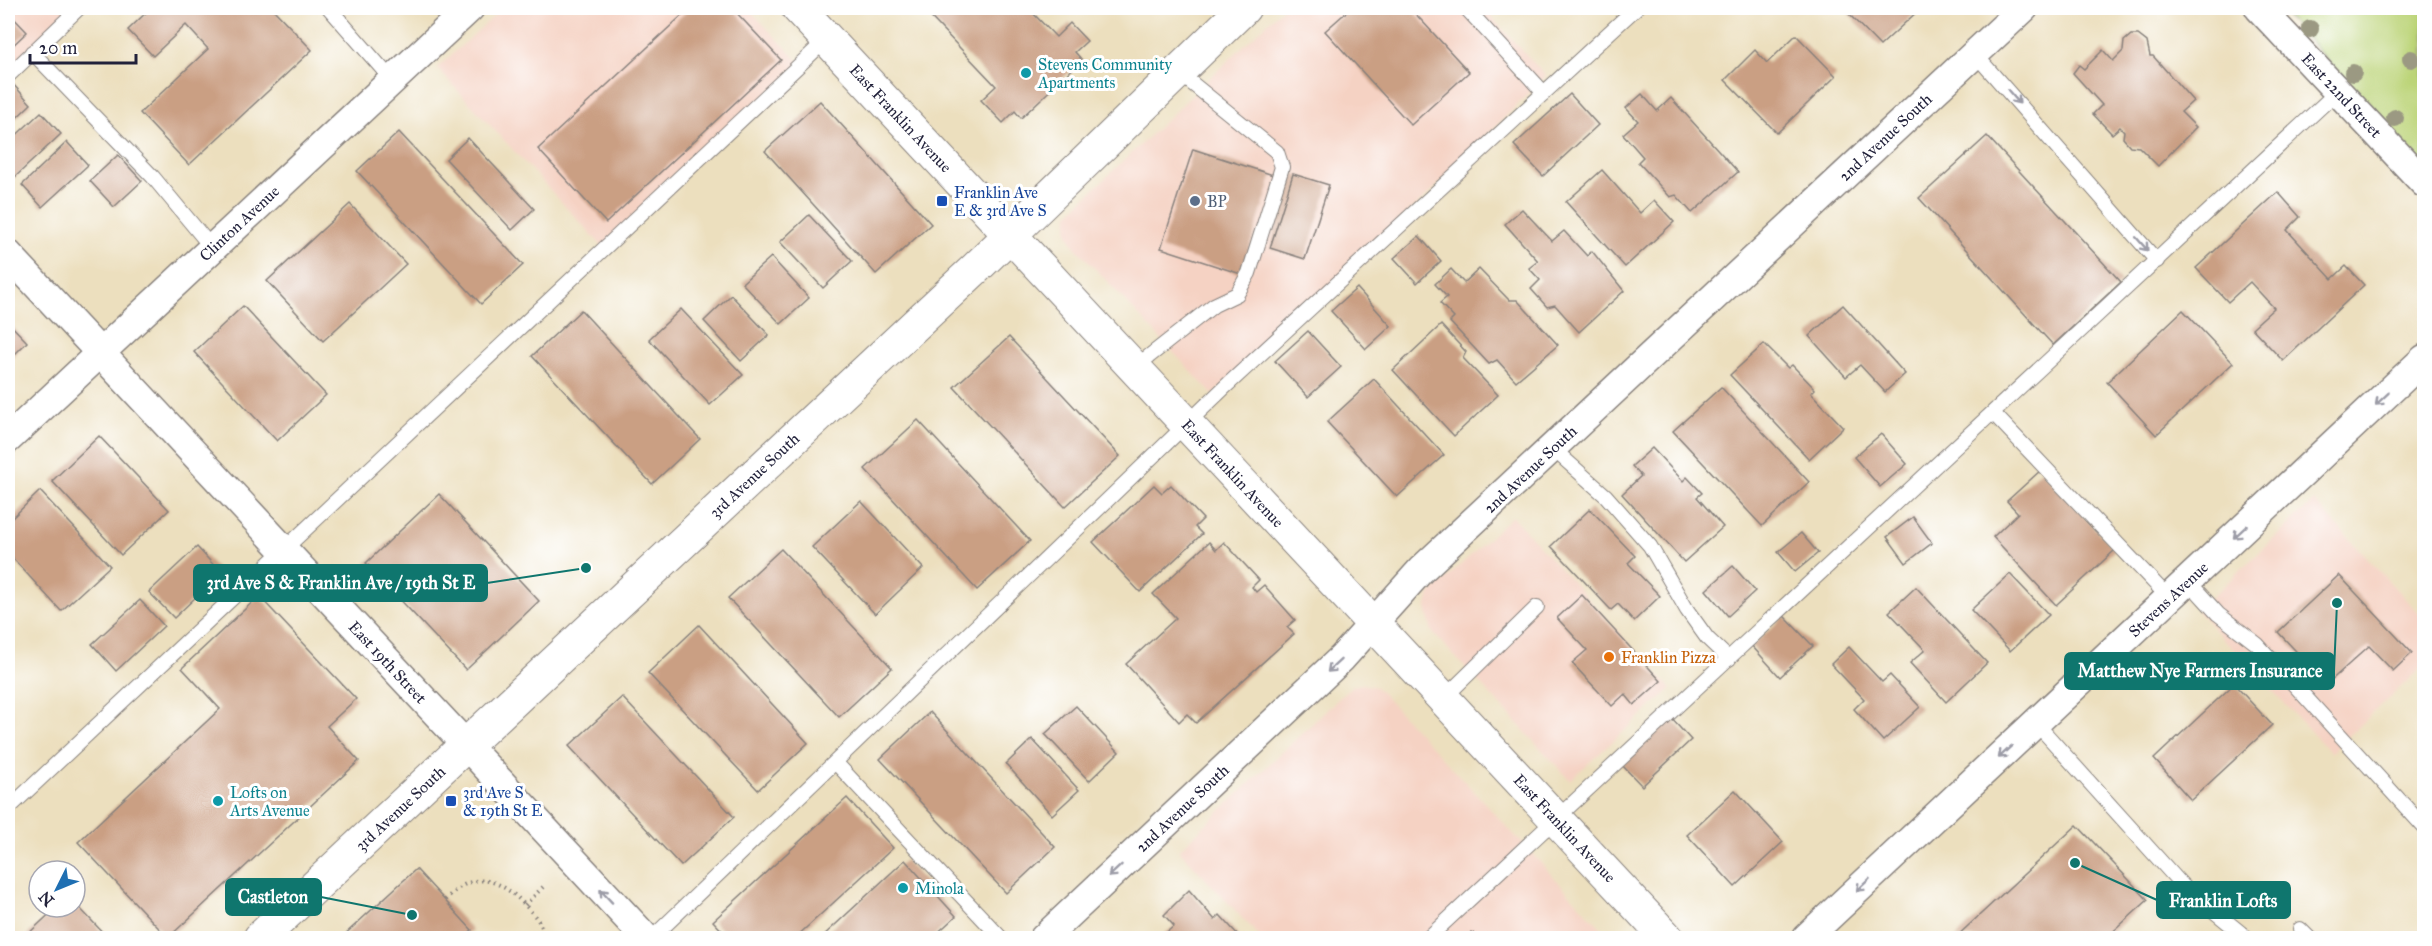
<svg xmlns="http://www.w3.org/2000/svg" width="2432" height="946" viewBox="0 0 2432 946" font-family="'IM FELL Great Primer',serif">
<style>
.built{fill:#f5d2c3}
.green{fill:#bcd478;stroke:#6f7b5a;stroke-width:1.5}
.building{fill:#ca9f83}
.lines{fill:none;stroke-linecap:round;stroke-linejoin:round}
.service-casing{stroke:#87807c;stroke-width:16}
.minor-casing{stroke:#87807c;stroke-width:31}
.tertiary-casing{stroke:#87807c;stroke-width:35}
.secondary-casing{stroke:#87807c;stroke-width:35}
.path{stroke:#87807c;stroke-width:4;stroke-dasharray:1.5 4.5;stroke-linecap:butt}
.service{stroke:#fff;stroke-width:14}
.minor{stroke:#fff;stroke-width:28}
.tertiary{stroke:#fff;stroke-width:33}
.secondary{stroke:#fff;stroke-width:33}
.tree{fill:#9b9982}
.oneway{stroke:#9c9ca7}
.culture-dot{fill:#0f9aa8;stroke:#fff;stroke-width:2}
.transit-dot{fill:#1a4fb4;stroke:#fff;stroke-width:2}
.service-dot{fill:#5c6f8a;stroke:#fff;stroke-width:2}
.food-dot{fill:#e8710a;stroke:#fff;stroke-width:2}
.labels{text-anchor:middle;stroke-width:6;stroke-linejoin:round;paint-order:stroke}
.culture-label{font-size:16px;fill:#0d838f;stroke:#fff;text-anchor:start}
.street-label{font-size:16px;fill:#22223b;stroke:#fff}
.transit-label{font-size:16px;fill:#164399;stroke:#fff;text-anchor:start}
.service-label{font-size:16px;fill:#4e5e75;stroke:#fff;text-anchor:start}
.food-label{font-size:16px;fill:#c56008;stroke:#fff;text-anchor:start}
.leader{fill:none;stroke:#0f766e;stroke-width:2}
.callout-dot{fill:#0f766e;stroke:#fff;stroke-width:2}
.callout{fill:#0f766e;stroke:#0f766e;stroke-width:2}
.callout-label{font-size:18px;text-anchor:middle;font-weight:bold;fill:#fff}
</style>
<rect width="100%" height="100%" fill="#fff"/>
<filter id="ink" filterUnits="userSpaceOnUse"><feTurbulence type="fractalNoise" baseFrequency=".0167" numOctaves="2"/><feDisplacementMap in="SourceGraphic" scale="12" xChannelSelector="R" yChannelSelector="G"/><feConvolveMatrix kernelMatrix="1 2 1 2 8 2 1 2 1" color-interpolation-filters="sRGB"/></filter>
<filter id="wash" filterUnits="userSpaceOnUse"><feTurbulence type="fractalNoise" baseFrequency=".008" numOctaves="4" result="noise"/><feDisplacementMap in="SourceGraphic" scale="24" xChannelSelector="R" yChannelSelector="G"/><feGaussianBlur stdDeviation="1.35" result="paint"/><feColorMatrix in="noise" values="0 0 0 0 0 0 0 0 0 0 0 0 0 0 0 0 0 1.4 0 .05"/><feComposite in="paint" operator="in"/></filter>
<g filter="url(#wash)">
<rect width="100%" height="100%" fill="#ecdfbe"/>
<!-- built -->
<g class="built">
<polygon points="8,8 72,8 11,66 8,62"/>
<polygon points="503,8 748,8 804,67 603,247 437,68"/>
<polygon points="1283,8 1483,8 1546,76 1433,190 1213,395 1074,246 1067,231 1068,214"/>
<polygon points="2314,501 2424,619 2424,665 2331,753 2197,611"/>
<polygon points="1512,516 1671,689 1570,780 1432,632 1426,609 1430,594"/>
<polygon points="1362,684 1376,687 1611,938 1261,938 1179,850 1352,686"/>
</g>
<!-- green -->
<polygon class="green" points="2279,8 2424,8 2424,167"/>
<g id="blocks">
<!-- building -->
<g class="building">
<polygon points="151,8 272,8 312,50 189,165 140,113 208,49 186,25 153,56 128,30"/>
<polygon points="690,8 732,8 781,60 606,223 538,149"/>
<polygon points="922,8 1028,8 1056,37 1070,23 1087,41 1075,52 1082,60 1021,118 1015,111 1003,123 981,100 996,86"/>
<polygon points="1351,8 1410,8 1469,72 1411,125 1325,31"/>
<polygon points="1843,8 1921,8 1880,46"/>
<polygon points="8,12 27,32 8,50"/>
<polygon points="1796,35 1836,76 1777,133 1725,80 1755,50 1767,63"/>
<polygon points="2131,35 2138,35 2147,42 2150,56 2153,56 2193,101 2181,112 2196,127 2158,166 2139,147 2130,146 2123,138 2124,131 2120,127 2112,134 2093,114 2102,105 2073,73 2079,65 2084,69 2103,50 2113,61 2123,51 2124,41"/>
<polygon points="11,82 31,104 8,126 8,85"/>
<polygon points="1570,94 1598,125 1543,176 1514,145"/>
<polygon points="1642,94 1657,111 1671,98 1738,172 1692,213 1676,195 1670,197 1638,162 1643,157 1623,134 1638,121 1626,108"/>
<polygon points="820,101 931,224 876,274 765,151"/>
<polygon points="41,112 61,134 14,178 8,171 8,143"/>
<polygon points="399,132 523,265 481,304 357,171"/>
<polygon points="1987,136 2121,282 2053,345 1919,198"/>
<polygon points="468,138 534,209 512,230 446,159"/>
<polygon points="67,142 88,165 42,207 22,185"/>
<polygon points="1193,149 1273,175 1241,274 1161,248"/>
<polygon points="118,155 142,181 114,207 90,181"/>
<polygon points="1602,170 1640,213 1654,200 1674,222 1625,267 1566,202"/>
<polygon points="1293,174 1329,185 1305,259 1270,248"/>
<polygon points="2278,192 2300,217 2287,230 2332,279 2346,266 2364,285 2283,361 2252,328 2274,308 2250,282 2228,302 2196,268"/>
<polygon points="350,204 406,264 323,341 267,281"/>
<polygon points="1522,209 1552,241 1564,231 1587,256 1592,251 1624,291 1579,332 1555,305 1547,307 1531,289 1540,280 1529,268 1538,261 1505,224"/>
<polygon points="809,215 852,261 823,288 780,242"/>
<polygon points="1419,236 1441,261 1417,283 1394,258"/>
<polygon points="771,257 809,298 781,324 742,283"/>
<polygon points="1451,269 1464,283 1479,269 1509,300 1517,300 1558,345 1516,381 1497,360 1489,364 1450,322 1454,318 1440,303 1447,297 1435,284"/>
<polygon points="1357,288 1391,326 1366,349 1331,311"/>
<polygon points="731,295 769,335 741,361 704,321"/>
<polygon points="1843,305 1905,374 1885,392 1860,365 1846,377 1809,336"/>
<polygon points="243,306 326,395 277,441 194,352"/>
<polygon points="681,309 743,375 710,405 649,339"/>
<polygon points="581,310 700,439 652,484 532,356"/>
<polygon points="2183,310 2233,363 2156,435 2107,382"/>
<polygon points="8,322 27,342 8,361"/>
<polygon points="1441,325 1466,352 1463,358 1498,395 1454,436 1393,370"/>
<polygon points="1308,331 1341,367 1308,397 1275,361"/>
<polygon points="1009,337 1120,456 1065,507 954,387"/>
<polygon points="1764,344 1788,368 1792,365 1815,389 1811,393 1843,427 1809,459 1730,375"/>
<polygon points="1374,379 1444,455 1397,497 1327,422"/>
<polygon points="1721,387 1809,482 1762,526 1673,431"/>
<polygon points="918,420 1030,541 977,590 865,469"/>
<polygon points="1881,434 1907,464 1880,487 1854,457"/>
<polygon points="99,436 169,510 121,555 52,481"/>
<polygon points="1652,448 1683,481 1687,477 1702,493 1697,497 1723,527 1684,562 1622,494 1641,476 1632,466"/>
<polygon points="2041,470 2115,550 2056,605 1993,537 2018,513 2007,501"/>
<polygon points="1154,485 1162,493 1171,485 1203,519 1195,527 1202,534 1140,592 1093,542"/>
<polygon points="40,491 110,566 61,611 8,553 8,522"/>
<polygon points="439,494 539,601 466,670 366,563"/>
<polygon points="861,501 923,568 875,614 812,547"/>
<polygon points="1590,509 1635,556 1628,563 1660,596 1634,621 1618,604 1611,610 1551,546"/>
<polygon points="1913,517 1932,543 1906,563 1887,537"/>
<polygon points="1801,533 1818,553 1795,572 1778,552"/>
<polygon points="1209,542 1216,550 1224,542 1259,580 1252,587 1256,592 1264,585 1295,620 1287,627 1294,634 1196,723 1187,714 1179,722 1126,664 1176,618 1153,594"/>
<polygon points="197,547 221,573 174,618 149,592"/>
<polygon points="781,549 892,668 839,717 728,598"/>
<polygon points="1733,566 1755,591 1728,616 1706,590"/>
<polygon points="2010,574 2049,615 2010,651 1971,610"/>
<polygon points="2339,575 2412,653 2393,671 2369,646 2327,684 2278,632"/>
<polygon points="1916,587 1987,663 1946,702 1910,663 1925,650 1889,612"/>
<polygon points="1582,595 1661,681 1634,705 1625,694 1612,706 1572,663 1587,650 1557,618"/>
<polygon points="259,596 356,699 327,726 359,761 168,938 78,842 220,709 182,668"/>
<polygon points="140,600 164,626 116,671 92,644"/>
<polygon points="1784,616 1813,646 1780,677 1752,646"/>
<polygon points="699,625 808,743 758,790 648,673"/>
<polygon points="1849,647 1882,682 1890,675 1920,707 1883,741 1854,709 1864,699 1831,664"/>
<polygon points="2234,684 2272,725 2191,800 2154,759"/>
<polygon points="622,697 734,817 681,866 569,746"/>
<polygon points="1076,706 1119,752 1089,781 1045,734"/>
<polygon points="930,712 1055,847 1006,893 880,759"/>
<polygon points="1671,718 1691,740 1642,786 1621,764"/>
<polygon points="1032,739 1079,790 1052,815 1006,764"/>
<polygon points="1735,790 1783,842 1735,887 1687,835"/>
<polygon points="847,798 893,848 795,938 729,938 713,921"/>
<polygon points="2077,825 2148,900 2106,938 1955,938"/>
<polygon points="905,860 956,916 932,938 821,938"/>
<polygon points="416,869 472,930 463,938 341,938"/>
<polygon points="1189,890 1215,920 1220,915 1238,935 1237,938 1160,938 1174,926 1164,915"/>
<polygon points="75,903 108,938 30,938 27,935 57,907 75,907"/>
<polygon points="1472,932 1479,938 1465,938"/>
</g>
</g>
</g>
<g filter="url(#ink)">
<use href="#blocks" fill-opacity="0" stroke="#87807c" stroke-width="1.5"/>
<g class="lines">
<defs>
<g id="service">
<polyline points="329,8 392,80"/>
<polyline points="1466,8 1544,93"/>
<polyline points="32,52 153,177 212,248"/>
<polyline points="1975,54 2157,261"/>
<polyline points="8,76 79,8"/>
<polyline points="1134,368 1214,305 1237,294 1249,273 1282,167 1277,152 1178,72"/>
<polyline points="1993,413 2169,598"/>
<polyline points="1552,448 1606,496 1650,546 1687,610 1707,638 1729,659"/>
<polyline points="2188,581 2218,614 2257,644 2424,827"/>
<polyline points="1444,698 1537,607"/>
<polyline points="2036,723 2183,886 2247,938"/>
<polyline points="836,763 1001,938"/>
<polyline points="8,809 827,39"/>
<polyline points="2300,929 2309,938"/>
<polyline points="652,938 1225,387 1636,8"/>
<polyline points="1428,938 2338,91"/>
</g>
<g id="minor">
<polyline points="2259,8 2424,183"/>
<polyline points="8,254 646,938"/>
<polyline points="8,439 470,8"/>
<polyline points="1044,938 1342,658 1421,570 2024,8"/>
<polyline points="1806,938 2424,359"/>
</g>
<polyline id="tertiary" points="260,938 976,268 1244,8"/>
<polyline id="secondary" points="798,8 1667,938"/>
</defs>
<!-- service casing -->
<use href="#service" class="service-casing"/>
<!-- minor casing -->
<use href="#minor" class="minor-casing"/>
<!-- tertiary casing -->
<use href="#tertiary" class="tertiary-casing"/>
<!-- secondary casing -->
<use href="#secondary" class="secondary-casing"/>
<!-- path -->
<g class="path">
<path d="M 445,900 C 473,870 498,877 524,904 C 534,915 543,923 545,938"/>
<polyline points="525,905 543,887"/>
</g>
<!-- service -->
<use href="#service" class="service"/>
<!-- minor -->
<use href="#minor" class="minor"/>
<!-- tertiary -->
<use href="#tertiary" class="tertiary"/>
<!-- secondary -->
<use href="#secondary" class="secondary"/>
</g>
<!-- trees -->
<g class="tree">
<circle cx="2310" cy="29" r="9"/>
<circle cx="2411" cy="59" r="9"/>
<circle cx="2353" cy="73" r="9"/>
<circle cx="2395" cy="118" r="9"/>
</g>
<!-- one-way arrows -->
<defs><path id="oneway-shaft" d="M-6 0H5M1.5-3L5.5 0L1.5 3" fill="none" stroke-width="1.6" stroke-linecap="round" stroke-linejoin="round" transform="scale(1.5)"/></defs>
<g class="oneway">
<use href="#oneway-shaft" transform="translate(2014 97) rotate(49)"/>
<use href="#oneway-shaft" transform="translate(2142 244) rotate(49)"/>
<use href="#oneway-shaft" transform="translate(2382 399) rotate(137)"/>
<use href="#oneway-shaft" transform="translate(2240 532) rotate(137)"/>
<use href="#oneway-shaft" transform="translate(1334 666) rotate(137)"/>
<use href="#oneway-shaft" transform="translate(2005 752) rotate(137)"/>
<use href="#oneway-shaft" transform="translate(1115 871) rotate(137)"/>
<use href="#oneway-shaft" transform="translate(1863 885) rotate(137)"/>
<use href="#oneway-shaft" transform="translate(606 896) rotate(-133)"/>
</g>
</g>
<!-- markers -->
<g class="culture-dot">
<circle cx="1026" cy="73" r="6"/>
<circle cx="218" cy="801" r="6"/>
<circle cx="903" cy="888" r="6"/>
</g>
<g class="transit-dot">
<rect x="936" y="195" width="12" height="12" rx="3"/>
<rect x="445" y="795" width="12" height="12" rx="3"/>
</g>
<circle class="service-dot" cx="1195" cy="201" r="6"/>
<circle class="food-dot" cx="1609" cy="657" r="6"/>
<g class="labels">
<!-- culture labels -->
<g class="culture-label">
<text x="1038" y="70">Stevens Community<tspan x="1038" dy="18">Apartments</tspan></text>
<text x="230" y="798">Lofts on<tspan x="230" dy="18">Arts Avenue</tspan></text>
<text x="915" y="894">Minola</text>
</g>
<!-- street labels -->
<g class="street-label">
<text transform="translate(2342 95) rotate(47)" y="6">East 22nd Street</text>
<text transform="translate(901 118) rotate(47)" y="6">East Franklin Avenue</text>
<text transform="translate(1885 137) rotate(-43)" y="6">2nd Avenue South</text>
<text transform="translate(239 223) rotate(-43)" y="6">Clinton Avenue</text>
<text transform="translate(1530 469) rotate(-43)" y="6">2nd Avenue South</text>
<text transform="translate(1233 473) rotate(47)" y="6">East Franklin Avenue</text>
<text transform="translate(754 475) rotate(-43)" y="6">3rd Avenue South</text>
<text transform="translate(2168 599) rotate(-43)" y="6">Stevens Avenue</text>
<text transform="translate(388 662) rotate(47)" y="6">East 19th Street</text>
<text transform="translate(400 808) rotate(-43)" y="6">3rd Avenue South</text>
<text transform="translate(1182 808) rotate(-43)" y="6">2nd Avenue South</text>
<text transform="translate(1565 828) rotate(47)" y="6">East Franklin Avenue</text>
</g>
<!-- transit labels -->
<g class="transit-label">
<text x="954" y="198">Franklin Ave<tspan x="954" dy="18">E &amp; 3rd Ave S</tspan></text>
<text x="463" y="798">3rd Ave S<tspan x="463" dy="18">&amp; 19th St E</tspan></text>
</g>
<!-- service labels -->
<g class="service-label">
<text x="1207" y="207">BP</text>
</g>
<!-- food labels -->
<g class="food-label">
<text x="1621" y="663">Franklin Pizza</text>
</g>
</g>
<!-- callouts -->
<path class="leader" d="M586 568L487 583M2337 603L2334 671M412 915L321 897M2075 863L2157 900"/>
<g class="callout-dot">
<circle cx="586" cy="568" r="6"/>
<circle cx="2337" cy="603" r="6"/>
<circle cx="412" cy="915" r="6"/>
<circle cx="2075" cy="863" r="6"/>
</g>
<g class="callout">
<rect x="194" y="565" width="293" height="36" rx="6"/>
<rect x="2065" y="653" width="269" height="36" rx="6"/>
<rect x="226" y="879" width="95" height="36" rx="6"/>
<rect x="2157" y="882" width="133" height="36" rx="6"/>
</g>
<g class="callout-label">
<text x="341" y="589">3rd Ave S &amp; Franklin Ave / 19th St E</text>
<text x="2200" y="677">Matthew Nye Farmers Insurance</text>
<text x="273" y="903">Castleton</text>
<text x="2223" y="907">Franklin Lofts</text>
</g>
<!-- margin -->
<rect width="2432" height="946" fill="none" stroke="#fff" stroke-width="30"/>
<!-- north arrow -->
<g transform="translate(57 889) rotate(227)"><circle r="28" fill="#ffffff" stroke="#a7a7b1" stroke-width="1.5"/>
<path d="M0-4.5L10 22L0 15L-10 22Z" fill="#1f6fb2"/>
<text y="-9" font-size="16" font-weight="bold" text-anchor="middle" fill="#22223b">N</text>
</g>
<!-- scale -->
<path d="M30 54v9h106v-9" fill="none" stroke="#22223b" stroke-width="3"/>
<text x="39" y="54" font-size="18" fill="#22223b" stroke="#ffffff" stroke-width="4.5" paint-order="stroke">20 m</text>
</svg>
